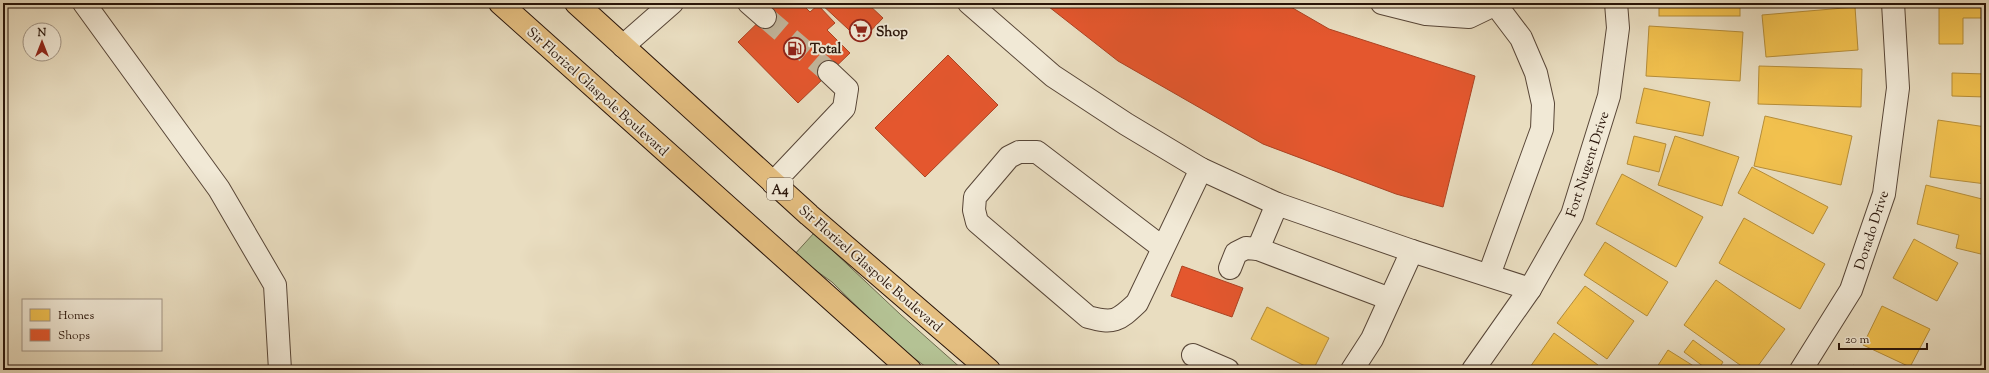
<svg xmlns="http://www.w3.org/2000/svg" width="1989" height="373" viewBox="0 0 1989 373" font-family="'Sorts Mill Goudy',serif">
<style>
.green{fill:#b4c294;stroke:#6e6b4e}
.homes{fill:#f2c14e;stroke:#b58d39}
.shops{fill:#e4572e;stroke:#ac4323}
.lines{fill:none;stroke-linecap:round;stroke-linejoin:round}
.minor-tunnel{stroke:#c2b59b;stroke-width:22;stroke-dasharray:22 11;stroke-linecap:butt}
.minor-casing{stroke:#584637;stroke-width:24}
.highway-casing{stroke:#281409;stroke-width:24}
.minor{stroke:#f1e9d6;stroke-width:22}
.highway{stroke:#e4be80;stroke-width:22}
.labels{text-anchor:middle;stroke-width:4;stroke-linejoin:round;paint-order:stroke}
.shield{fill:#f1e9d6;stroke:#645446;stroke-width:1}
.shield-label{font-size:13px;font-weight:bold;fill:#281409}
.poi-label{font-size:14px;font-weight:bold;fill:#281409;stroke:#f1e9d6;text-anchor:start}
.street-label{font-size:14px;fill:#281409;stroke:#f1e9d6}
</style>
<rect width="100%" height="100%" fill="#e9ddc0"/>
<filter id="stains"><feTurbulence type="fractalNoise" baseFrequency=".005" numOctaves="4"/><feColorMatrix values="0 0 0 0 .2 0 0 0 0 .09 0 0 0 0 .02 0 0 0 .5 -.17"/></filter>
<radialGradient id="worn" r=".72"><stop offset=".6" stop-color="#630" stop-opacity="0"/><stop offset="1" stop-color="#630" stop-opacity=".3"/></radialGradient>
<!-- green -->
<polygon class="green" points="814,233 901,315 963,370 930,370 894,343 832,282 794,255"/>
<!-- homes -->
<g class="homes">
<rect x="1659" y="3" width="81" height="13"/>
<polygon points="1939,3 1986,3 1986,18 1963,18 1963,44 1939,44"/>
<polygon points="1855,7 1858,50 1766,57 1762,15"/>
<polygon points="1649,26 1743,32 1740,81 1646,76"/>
<polygon points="1759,66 1862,69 1861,107 1758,104"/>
<polygon points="1952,73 1986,74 1986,97 1952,96"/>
<polygon points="1644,88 1710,102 1703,136 1636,123"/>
<polygon points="1765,116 1852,136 1841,185 1754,166"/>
<polygon points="1938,120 1986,127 1986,184 1930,177"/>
<polygon points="1634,136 1666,144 1659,172 1627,164"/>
<polygon points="1675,136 1739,157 1722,206 1658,185"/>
<polygon points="1752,167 1828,207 1813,234 1738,193"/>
<polygon points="1622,174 1703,217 1676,267 1596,224"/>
<polygon points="1926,185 1986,200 1985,255 1956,248 1959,235 1917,224"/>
<polygon points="1744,218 1825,264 1800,309 1719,263"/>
<polygon points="1914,239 1958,263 1937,301 1893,278"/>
<polygon points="1605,242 1668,282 1647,316 1584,275"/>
<polygon points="1716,280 1785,329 1755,370 1747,370 1684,325"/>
<polygon points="1585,286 1634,321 1607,359 1557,323"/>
<polygon points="1882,306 1930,329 1910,367 1863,345"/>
<polygon points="1267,307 1329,338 1313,370 1251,339"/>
<polygon points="1554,333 1598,365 1594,370 1534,370 1530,367"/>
<polygon points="1693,340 1723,362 1718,370 1708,370 1684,352"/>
<polygon points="1668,350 1700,370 1655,370"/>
<polygon points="1853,365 1862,370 1850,370"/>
</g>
<!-- shops -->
<g class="shops">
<polygon points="778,3 801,3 810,12 818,5 835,23 827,30 850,53 798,103 738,42"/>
<polygon points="820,3 867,3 883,18 861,41"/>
<polygon points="1044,3 1284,3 1329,29 1475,76 1443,207 1396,194 1263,144 1118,61"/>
<polygon points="948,55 998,105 925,177 875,128"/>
<polygon points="1182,266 1243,288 1232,317 1171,296"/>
</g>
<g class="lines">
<!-- minor-tunnel -->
<polyline class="minor-tunnel" points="765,17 829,72"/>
<defs>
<g id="minor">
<polyline points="84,3 219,189 275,285 280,370"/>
<polyline points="749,3 765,17"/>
<polyline points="969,3 1053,76 1126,124 1201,169 1277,204 1412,251 1530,289"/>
<polyline points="1382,3 1426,14 1469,17 1498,3"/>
<polyline points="623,46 672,3"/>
<polyline points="773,183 844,108 847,89 829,72"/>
<path d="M 1163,248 L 1037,152 L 1019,152 L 1009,157 L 975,197 L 974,210 L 977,222 L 1088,317 C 1114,324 1118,321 1137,303 L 1201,169"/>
<polyline points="1258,249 1277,204"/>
<polyline points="1230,268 1236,253 1246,248 1258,249 1390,299"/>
<polyline points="1489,275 1542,129 1543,104 1536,73 1521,38 1496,5"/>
<polyline points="1193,355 1228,370"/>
<polyline points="1352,370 1372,339 1412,251"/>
<polyline points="1473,370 1530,289 1572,215 1609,96 1618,28 1616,3"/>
<polyline points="1801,370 1851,290 1884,194 1898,88 1893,3"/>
</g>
<g id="highway">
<polyline points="500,3 910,370"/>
<polyline points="576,3 809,215 989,370"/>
</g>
</defs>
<!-- minor casing -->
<use href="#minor" class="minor-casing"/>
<!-- highway casing -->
<use href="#highway" class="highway-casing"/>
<!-- minor -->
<use href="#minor" class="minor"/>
<!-- highway -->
<use href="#highway" class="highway"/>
</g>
<!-- icons -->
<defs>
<symbol id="supermarket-ring" viewBox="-11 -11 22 22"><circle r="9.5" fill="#f1e9d6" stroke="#8f2418" stroke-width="1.5"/><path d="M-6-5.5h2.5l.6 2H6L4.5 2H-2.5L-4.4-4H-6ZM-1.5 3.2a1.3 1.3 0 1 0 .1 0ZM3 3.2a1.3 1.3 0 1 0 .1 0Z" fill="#8f2418"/></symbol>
<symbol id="fuel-ring" viewBox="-11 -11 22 22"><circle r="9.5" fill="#f1e9d6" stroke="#8f2418" stroke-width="1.5"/><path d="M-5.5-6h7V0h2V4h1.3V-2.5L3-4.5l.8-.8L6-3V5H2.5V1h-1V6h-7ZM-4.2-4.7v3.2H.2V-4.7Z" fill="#8f2418"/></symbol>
</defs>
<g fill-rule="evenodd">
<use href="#supermarket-ring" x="848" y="18" width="25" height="25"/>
<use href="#fuel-ring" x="782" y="36" width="25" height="25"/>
</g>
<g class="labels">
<!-- shield labels -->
<rect class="shield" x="767" y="178" width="26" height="22" rx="3"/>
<g class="shield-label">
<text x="780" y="194">A4</text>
</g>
<!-- poi labels -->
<g class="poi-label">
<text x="876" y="36">Shop</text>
<text x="810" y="53">Total</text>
</g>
<!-- street labels -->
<g class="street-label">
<text transform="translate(598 91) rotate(42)" y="5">Sir Florizel Glaspole Boulevard</text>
<text transform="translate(1587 164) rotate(-72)" y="5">Fort Nugent Drive</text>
<text transform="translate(1871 230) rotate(-72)" y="5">Dorado Drive</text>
<text transform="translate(871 268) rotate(41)" y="5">Sir Florizel Glaspole Boulevard</text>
</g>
</g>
<!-- margin -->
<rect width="1989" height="373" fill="none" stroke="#e9ddc0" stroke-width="16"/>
<rect x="4" y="4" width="1981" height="365" fill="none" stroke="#281409" stroke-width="2"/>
<rect x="8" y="8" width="1973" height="357" fill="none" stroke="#281409"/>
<!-- legend -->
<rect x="22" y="299" width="140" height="52" fill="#f1e9d6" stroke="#a19484"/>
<rect x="30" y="309" width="20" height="12" fill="#f2c14e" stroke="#a19484"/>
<text x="58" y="319" font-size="12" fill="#281409">Homes</text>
<rect x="30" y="329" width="20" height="12" fill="#e4572e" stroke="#a19484"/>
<text x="58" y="339" font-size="12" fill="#281409">Shops</text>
<!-- north arrow -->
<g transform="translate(42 42)"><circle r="19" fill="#f1e9d6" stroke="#a19484"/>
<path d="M0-3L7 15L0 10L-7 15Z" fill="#8f2418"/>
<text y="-6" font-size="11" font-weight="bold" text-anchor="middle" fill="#281409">N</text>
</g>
<!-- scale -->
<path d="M1839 343v6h88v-6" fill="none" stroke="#281409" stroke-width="2"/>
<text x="1845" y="343" font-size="12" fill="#281409" stroke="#f1e9d6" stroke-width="3" paint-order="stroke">20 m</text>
<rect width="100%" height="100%" filter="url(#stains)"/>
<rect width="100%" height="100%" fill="url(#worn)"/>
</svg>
